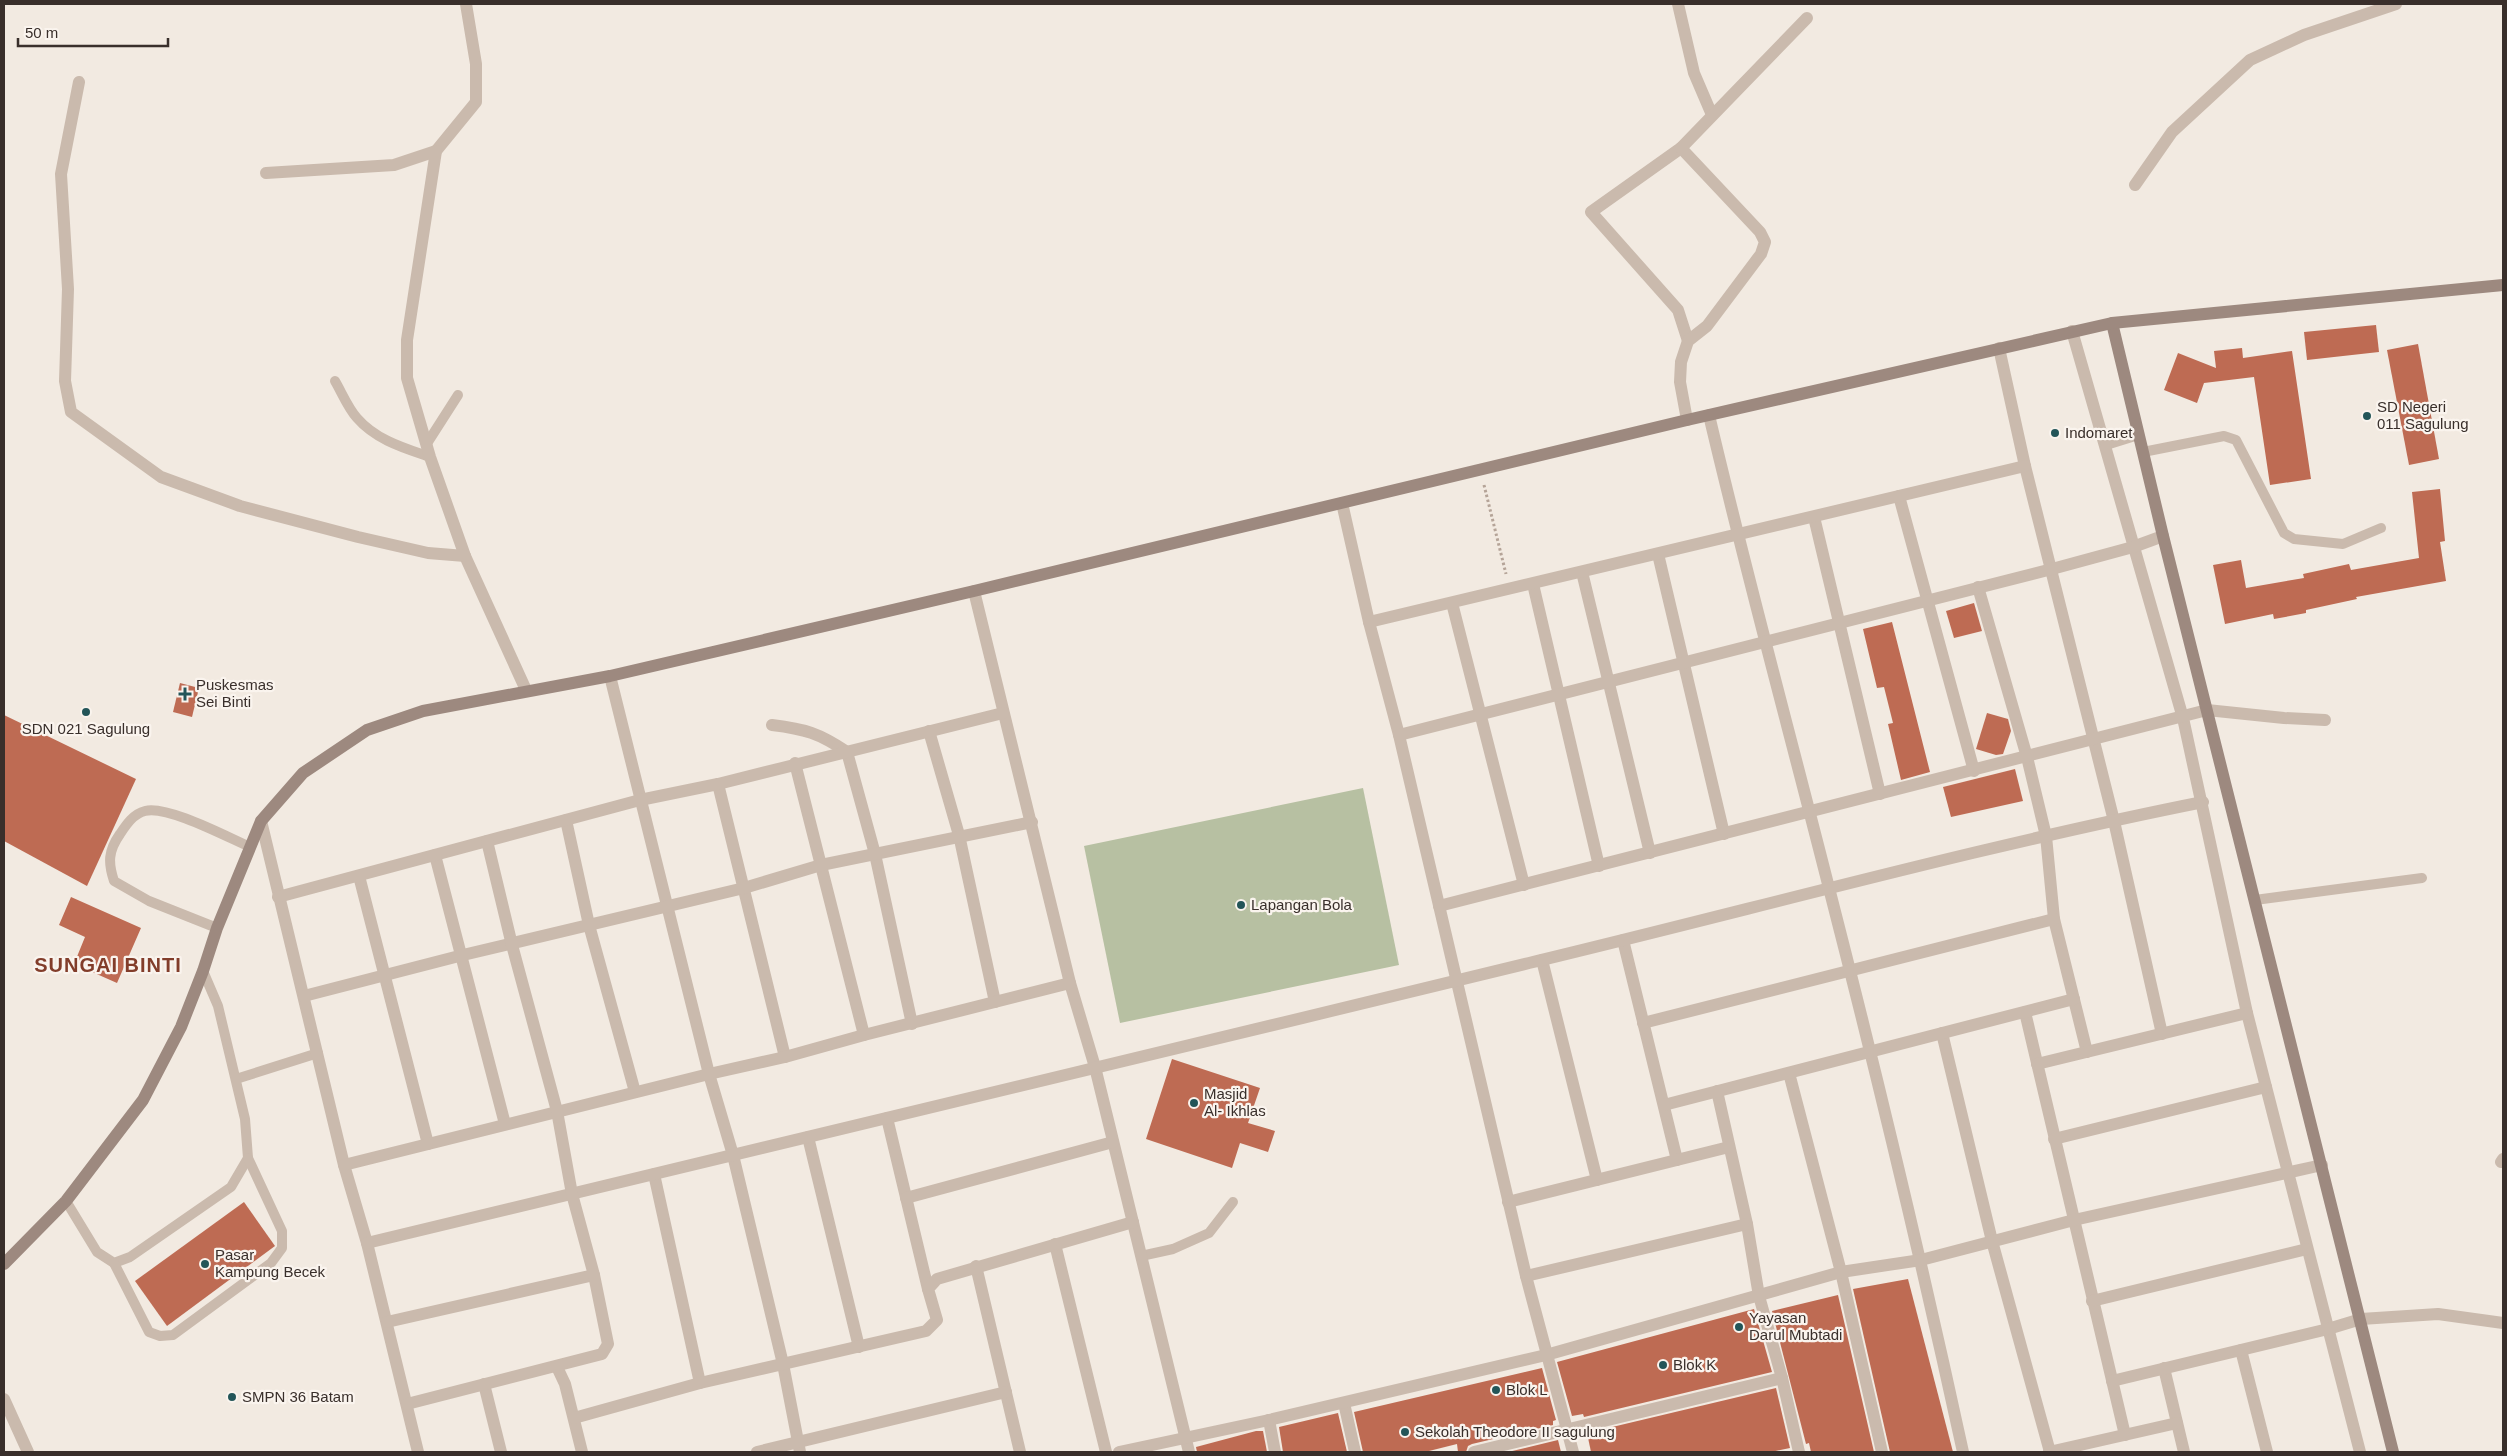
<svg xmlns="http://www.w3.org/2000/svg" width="2507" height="1456" viewBox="0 0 2507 1456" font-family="Arial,sans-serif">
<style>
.grass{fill:#b7c0a2}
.building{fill:#be6b53}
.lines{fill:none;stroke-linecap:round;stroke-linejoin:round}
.path{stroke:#b5a498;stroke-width:3;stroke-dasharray:2.5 2.5;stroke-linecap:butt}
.lane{stroke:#cabaad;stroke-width:10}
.street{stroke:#cabaad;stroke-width:12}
.secondary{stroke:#9d897f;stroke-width:12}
.poi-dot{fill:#235558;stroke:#faf4ee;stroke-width:2}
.labels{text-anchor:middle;stroke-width:4.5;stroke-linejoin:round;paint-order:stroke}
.poi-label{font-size:15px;fill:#392f2b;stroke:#faf4ee;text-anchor:start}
.district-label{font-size:20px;font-weight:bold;letter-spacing:1px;fill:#823d2a;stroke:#faf4ee}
</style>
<rect width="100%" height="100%" fill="#f2eae1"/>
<!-- grass -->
<polygon class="grass" points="1363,788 1399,965 1120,1023 1084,846"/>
<!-- building -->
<g class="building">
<polygon points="2376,325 2379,352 2307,360 2304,332"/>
<polygon points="2418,344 2439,459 2409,465 2387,350"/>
<polygon points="2242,348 2243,358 2292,351 2311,479 2270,485 2254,377 2204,383 2197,403 2164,390 2178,353 2216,368 2214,351"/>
<polygon points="2440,489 2445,541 2440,542 2446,581 2356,597 2357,599 2306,610 2306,613 2274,619 2273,614 2225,624 2213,565 2241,560 2246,588 2304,578 2303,574 2349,564 2351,570 2419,558 2412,492"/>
<polygon points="1974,603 1982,631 1954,638 1946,611"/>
<polygon points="1892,622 1930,772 1901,780 1888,724 1893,723 1884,687 1877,688 1863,629"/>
<polygon points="180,683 199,688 192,717 173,712"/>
<polygon points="1987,713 2008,719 2011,731 2003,754 1996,755 1976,749"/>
<polygon points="4,715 136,779 87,886 4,841"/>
<polygon points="2015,769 2023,801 1951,817 1943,787"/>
<polygon points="71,897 141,928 117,983 74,964 85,937 59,925"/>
<polygon points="1172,1059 1260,1088 1248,1123 1275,1131 1268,1152 1240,1143 1232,1168 1146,1139"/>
<polygon points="244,1202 275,1246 167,1326 135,1281"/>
<polygon points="1908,1279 1953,1452 1890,1452 1853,1289"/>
<polygon points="1838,1295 1874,1452 1811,1452 1809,1443 1806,1444 1772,1311"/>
<polygon points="1754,1309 1772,1372 1584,1417 1583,1414 1572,1416 1557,1362"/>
<polygon points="1542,1368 1556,1420 1553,1421 1553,1425 1472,1444 1468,1446 1466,1452 1458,1452 1457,1444 1425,1452 1363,1452 1354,1412"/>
<polygon points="1776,1388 1790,1448 1771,1452 1591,1452 1587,1433"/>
<polygon points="1338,1413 1347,1452 1283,1452 1279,1427"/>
<polygon points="1256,1431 1263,1431 1267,1452 1197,1452 1196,1447"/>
<polygon points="1558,1440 1561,1452 1508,1452"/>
</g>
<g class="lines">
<!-- path -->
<polyline class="path" points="1484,485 1506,574"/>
<!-- lane -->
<g class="lane">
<path d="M 335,381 C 342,393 348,408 357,418 C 376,440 404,448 430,457"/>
<polyline points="426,445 458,395"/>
<polyline points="2143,452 2224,436 2236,440 2284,533 2294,539 2343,544 2381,528"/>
<polyline points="2255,900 2422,878"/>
<path d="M 217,928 L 149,901 L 114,881 C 108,863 108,851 120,834 C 126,825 133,814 145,811 C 167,805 227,837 250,847"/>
<polyline points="236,1079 318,1053"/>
<polyline points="66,1201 97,1252 114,1263 130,1257 231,1187 248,1158 245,1119 218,1006 203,971"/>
<polyline points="1141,1256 1173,1249 1209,1233 1233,1202"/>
<polyline points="114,1263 149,1332 160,1336 173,1335 271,1263 282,1248 282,1231 248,1158"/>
</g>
<!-- street -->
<g class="street">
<polyline points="466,4 476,64 476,102 436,151 407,340 407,378 430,457 465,556 526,690"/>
<polyline points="1678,4 1694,73 1712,115"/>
<polyline points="79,82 61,174 68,289 65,381 71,412 161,477 240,506 358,537 428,553 465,556"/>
<polyline points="1681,148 1591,212 1678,310 1688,341"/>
<polyline points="266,173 394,165 436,151"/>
<polyline points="2135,185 2172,132 2250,60 2304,35 2396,4"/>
<polyline points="2072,331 2183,718 2247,1013 2360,1452"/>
<polyline points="1999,348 2025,466 2114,821 2162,1034"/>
<path d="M 1709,415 C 1746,573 1789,730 1829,888 C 1877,1075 1922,1263 1963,1452"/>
<polyline points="1687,420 1680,382 1681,362 1688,341 1707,326 1761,254 1765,242 1760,232 1681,148 1807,18"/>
<polyline points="2106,444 2138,434"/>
<polyline points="1899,496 1974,771"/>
<polyline points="1342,503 1369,622 1399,735 1526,1276 1573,1452"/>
<polyline points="1814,517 1880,794"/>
<polyline points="1658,554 1724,834"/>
<polyline points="1582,572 1650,853"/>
<polyline points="1533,584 1599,866"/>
<polyline points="1978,587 2027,757 2046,836 2054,919 2087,1052"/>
<polyline points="974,591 1070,983 1095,1067 1189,1452"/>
<polyline points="1452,603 1524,885"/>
<polyline points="1369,622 2025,466"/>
<polyline points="610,676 709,1074 733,1155 783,1364 800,1452"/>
<path d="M 772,725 C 805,729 819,733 847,752 L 875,854 L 912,1024"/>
<polyline points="929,731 959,835 995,1002"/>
<polyline points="1399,735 2052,569 2133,547 2163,536"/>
<polyline points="795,763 864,1035"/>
<polyline points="718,784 785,1057"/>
<polyline points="566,820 589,925 635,1092"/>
<polyline points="261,821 344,1165 367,1243 418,1452"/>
<polyline points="435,855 505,1124"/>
<polyline points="359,876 428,1144"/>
<polyline points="278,897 640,800 718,784 1003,713"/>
<polyline points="1439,906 2207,710 2284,718 2325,720"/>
<polyline points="1623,940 1677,1160"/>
<polyline points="1542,960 1597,1180"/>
<polyline points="304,996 463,955 744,888 821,865 1032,822"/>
<polyline points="2025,1012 2125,1435"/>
<polyline points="1643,1023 2054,919"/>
<polyline points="1942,1033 1992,1241 2050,1452"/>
<polyline points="2037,1064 2247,1013"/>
<polyline points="1789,1073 1841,1272 1882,1452"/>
<polyline points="1717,1091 1747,1224 1759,1296 1782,1378 1799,1452"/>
<polyline points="1664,1105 2074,999"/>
<polyline points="887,1118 928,1289"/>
<polyline points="808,1137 859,1347"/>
<polyline points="2054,1139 2266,1087"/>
<polyline points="2501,1162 2503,1159"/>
<polyline points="344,1165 709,1074 785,1057 864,1035 1070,983"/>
<polyline points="654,1174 700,1383"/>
<polyline points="906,1198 1113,1142"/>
<polyline points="1508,1202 1729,1147"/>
<path d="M 367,1243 C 755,1150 1142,1057 1529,963 C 1754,909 1977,847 2203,802"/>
<polyline points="1055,1244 1106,1452"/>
<polyline points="976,1266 1020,1452"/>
<polyline points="1526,1276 1747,1224"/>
<polyline points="2092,1301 2307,1249"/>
<polyline points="387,1322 594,1275"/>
<polyline points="2241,1350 2267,1452"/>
<polyline points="557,1367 565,1384 582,1452"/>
<polyline points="2164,1368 2184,1452"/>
<polyline points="2112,1381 2328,1329 2361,1319 2438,1314 2503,1323"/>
<polyline points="484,1384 501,1452"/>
<polyline points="4,1399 28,1452"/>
<polyline points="1344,1403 1355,1452"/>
<polyline points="407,1404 602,1354 608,1344 594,1275 572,1194 557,1111 512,945 487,841"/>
<polyline points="574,1418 700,1383 926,1331 937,1320 928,1289 937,1279 1133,1222"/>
<polyline points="1269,1420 1275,1452"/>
<polyline points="757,1452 1006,1392"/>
<polyline points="1119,1452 1269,1420 1546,1355 1841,1272 1921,1260 2074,1220 2322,1165"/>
<polyline points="1474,1452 1782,1378"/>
<polyline points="2049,1452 2177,1423"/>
</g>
<!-- secondary -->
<g class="secondary">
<polyline points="2112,323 2163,536 2393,1452"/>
<polyline points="4,1264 66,1201 143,1100 181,1027 203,971 217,928 261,821 303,773 367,730 423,711 610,676 974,591 1687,420 2112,323 2503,285"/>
</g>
</g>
<!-- markers -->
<g class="poi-dot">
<circle cx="2367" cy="416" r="5"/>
<circle cx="2055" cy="433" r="5"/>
<path d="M182.5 686.5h5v5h5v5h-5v5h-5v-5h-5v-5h5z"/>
<circle cx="86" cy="712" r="5"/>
<circle cx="1241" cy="905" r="5"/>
<circle cx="1194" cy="1103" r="5"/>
<circle cx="205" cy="1264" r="5"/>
<circle cx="1739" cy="1327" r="5"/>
<circle cx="1663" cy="1365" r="5"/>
<circle cx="1496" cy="1390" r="5"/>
<circle cx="232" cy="1397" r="5"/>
<circle cx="1405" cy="1432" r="5"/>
</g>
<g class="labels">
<!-- poi labels -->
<g class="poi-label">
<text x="2377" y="412">SD Negeri<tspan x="2377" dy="17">011 Sagulung</tspan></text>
<text x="2065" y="438">Indomaret</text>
<text x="196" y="690">Puskesmas<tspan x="196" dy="17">Sei Binti</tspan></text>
<text x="86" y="734" text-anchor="middle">SDN 021 Sagulung</text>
<text x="1251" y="910">Lapangan Bola</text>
<text x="1204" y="1099">Masjid<tspan x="1204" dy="17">Al- Ikhlas</tspan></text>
<text x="215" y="1260">Pasar<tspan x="215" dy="17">Kampung Becek</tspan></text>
<text x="1749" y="1323">Yayasan<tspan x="1749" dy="17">Darul Mubtadi</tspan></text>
<text x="1673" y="1370">Blok K</text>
<text x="1506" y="1395">Blok L</text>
<text x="242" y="1402">SMPN 36 Batam</text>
<text x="1415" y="1437">Sekolah Theodore II sagulung</text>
</g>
<!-- district labels -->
<g class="district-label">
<text x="108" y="972">SUNGAI BINTI</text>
</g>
</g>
<!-- border -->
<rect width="2507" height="1456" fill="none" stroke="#392f2b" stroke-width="10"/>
<!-- scale -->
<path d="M18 38v8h150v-8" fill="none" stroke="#392f2b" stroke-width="2.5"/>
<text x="25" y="38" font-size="15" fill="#392f2b" stroke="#faf4ee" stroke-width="4" paint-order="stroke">50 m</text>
</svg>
